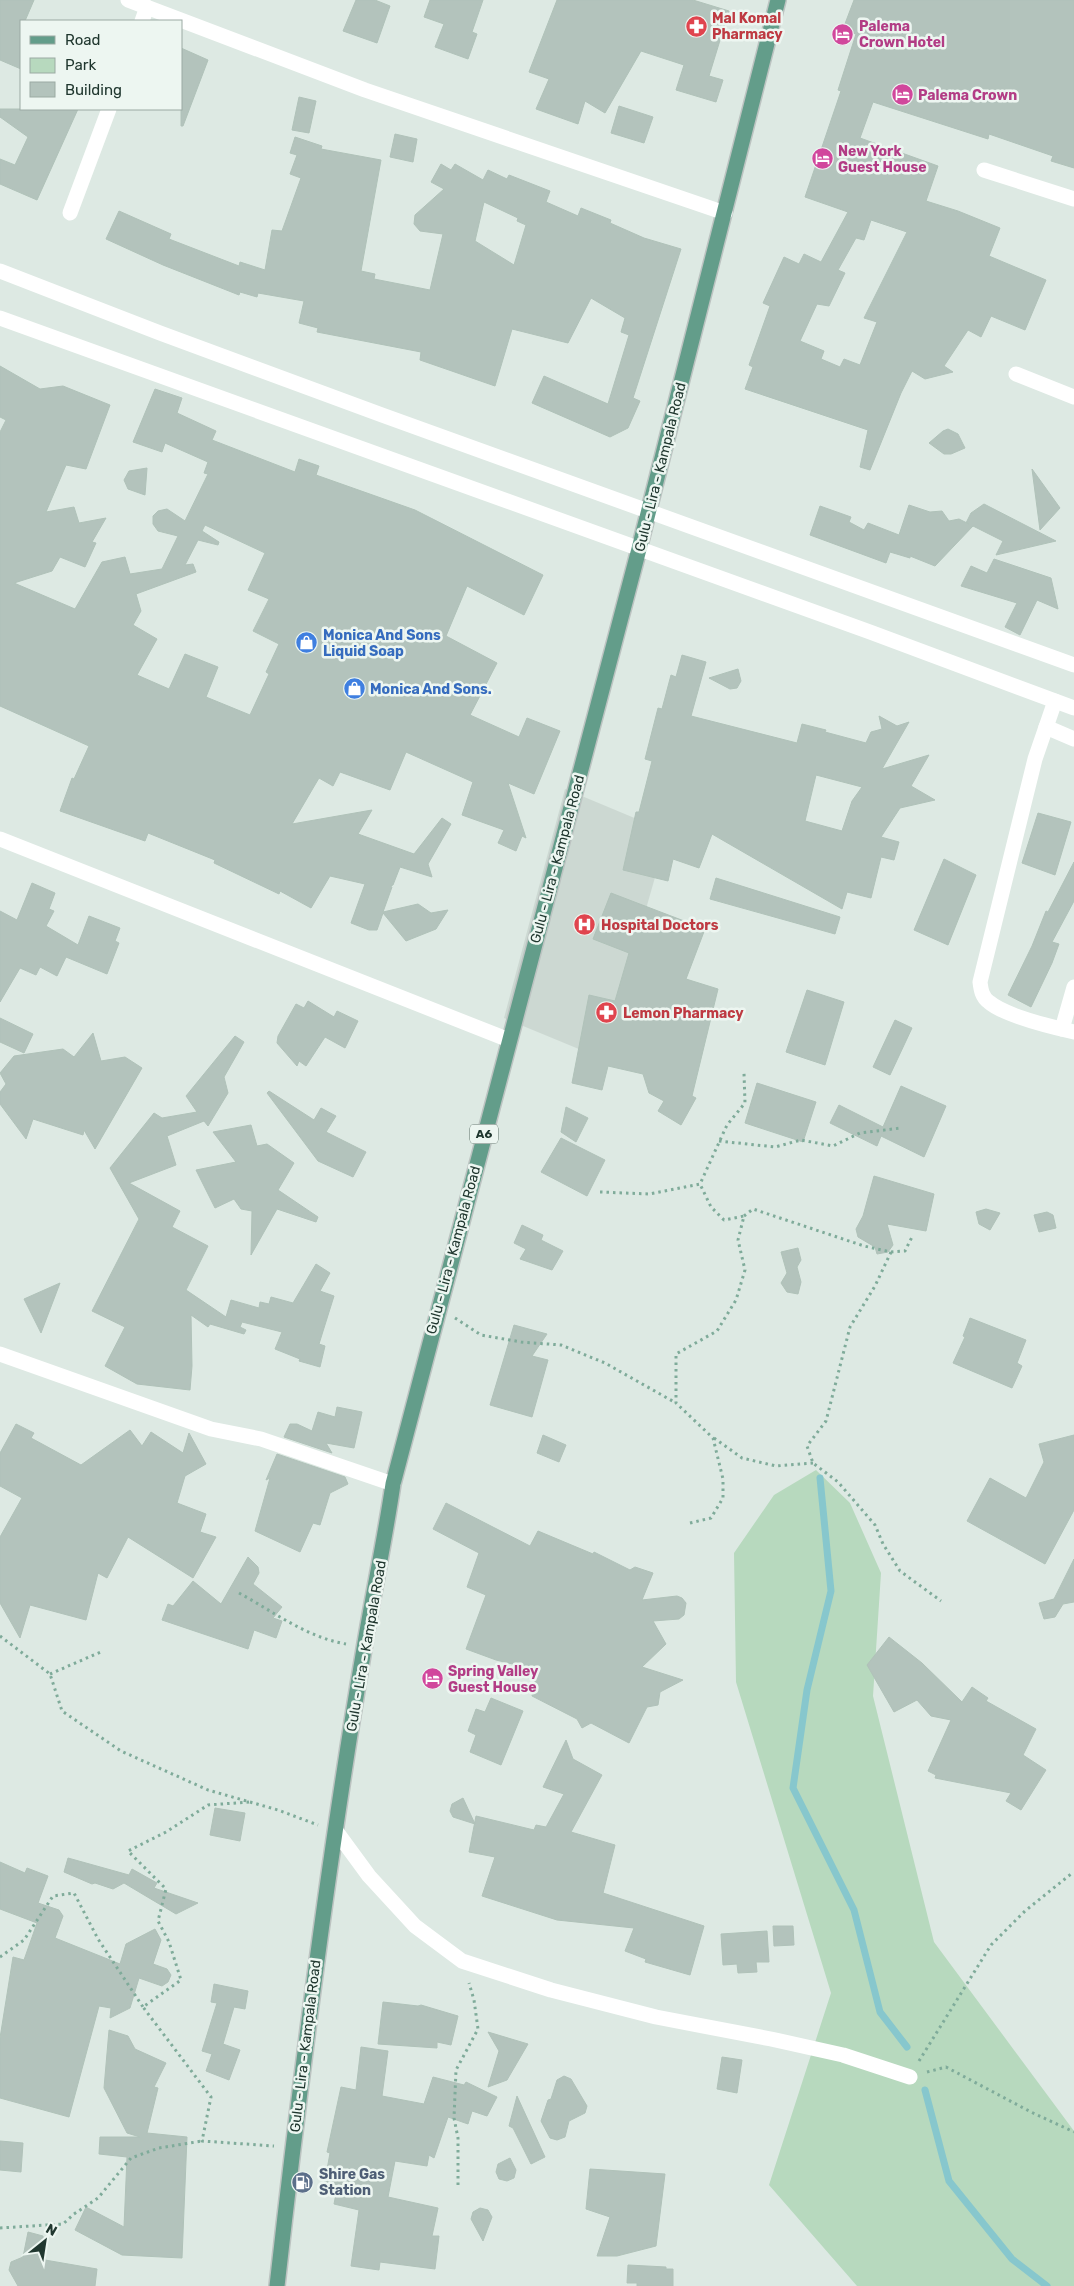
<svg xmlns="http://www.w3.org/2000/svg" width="1074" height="2286" viewBox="0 0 1074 2286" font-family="Rubik,sans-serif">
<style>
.built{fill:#ccd8d2}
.green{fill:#b7d9be}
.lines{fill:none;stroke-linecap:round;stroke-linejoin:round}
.stream{stroke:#87c7cd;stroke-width:7}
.building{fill:#b3c3bc;stroke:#b0c2b9;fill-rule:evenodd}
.major-casing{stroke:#bcc3c1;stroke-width:18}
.path{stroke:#7fab9a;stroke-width:3;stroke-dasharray:2.5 4;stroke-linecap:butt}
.minor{stroke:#fff;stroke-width:15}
.major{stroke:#639d8a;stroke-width:15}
.labels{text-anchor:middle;stroke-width:5;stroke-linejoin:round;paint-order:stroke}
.shield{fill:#edf6f1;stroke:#5e7069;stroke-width:1}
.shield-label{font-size:12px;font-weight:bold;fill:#20372f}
.health-label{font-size:14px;font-weight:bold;fill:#be3a42;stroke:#edf6f1;text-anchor:start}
.hotel-label{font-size:14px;font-weight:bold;fill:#b23c85;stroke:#edf6f1;text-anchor:start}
.street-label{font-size:14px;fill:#20372f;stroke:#edf6f1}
.shop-label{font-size:14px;font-weight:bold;fill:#366cbe;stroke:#edf6f1;text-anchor:start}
.service-label{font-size:14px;font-weight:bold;fill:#4e5e75;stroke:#edf6f1;text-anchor:start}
</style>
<rect width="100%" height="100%" fill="#dde9e3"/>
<!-- built -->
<polygon class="built" points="565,789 668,832 603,1059 504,1018"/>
<!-- green -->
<polygon class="green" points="816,1470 850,1503 881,1573 873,1696 934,1942 1074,2131 1074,2286 857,2286 769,2185 831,1993 736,1682 734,1553 774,1495"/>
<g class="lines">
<!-- stream -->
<g class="stream">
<polyline points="820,1478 831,1591 807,1690 793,1788 854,1910 880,2012 907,2047"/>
<polyline points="925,2090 949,2181 1012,2259 1047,2286"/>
</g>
</g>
<!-- building -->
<g class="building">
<polygon points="0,0 34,0 25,21 21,21 21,69 0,60"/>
<polygon points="356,0 375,0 390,6 377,43 343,31"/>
<polygon points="430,0 483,0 472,32 477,34 468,59 435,47 444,24 424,17"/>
<polygon points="557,0 693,0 729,11 709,76 723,80 716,102 676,90 684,65 641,51 605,113 585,101 578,124 536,109 549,79 529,72"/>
<path d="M 854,0 L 1074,0 L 1074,168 L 1051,161 L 1053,156 L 989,134 L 988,139 L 873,102 L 860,138 L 938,166 L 926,201 L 958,211 L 1000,228 L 989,256 L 1046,280 L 1025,330 L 991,316 L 981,337 L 968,330 L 944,366 L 953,372 L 925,379 L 912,371 L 901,393 L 870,470 L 860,467 L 868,430 L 745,389 L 753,367 L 749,365 L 770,306 L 763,303 L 784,257 L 799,264 L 804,254 L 821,262 L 848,212 L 805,197 L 841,91 L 838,90 L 856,34 L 843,29 ZM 871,220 L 907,232 L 864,318 L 877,322 L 860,365 L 844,359 L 840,367 L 821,359 L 824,351 L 800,341 L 817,304 L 829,306 L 845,273 L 838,270 L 856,238 L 864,240 Z"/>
<polygon points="181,48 208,60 183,126 181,126"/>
<polygon points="299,97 316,101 309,133 292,130"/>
<polygon points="619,106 653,117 644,143 611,133"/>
<polygon points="0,109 78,109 37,200 0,184 0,159 15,165 28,137 0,117"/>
<polygon points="395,134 417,139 413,162 390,157"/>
<path d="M 295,137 L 322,146 L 321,149 L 381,160 L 361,271 L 375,274 L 374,279 L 430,290 L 443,234 L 420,231 L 414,224 L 415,215 L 444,189 L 431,182 L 441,164 L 451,170 L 455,164 L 483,180 L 488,170 L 507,179 L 509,175 L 550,191 L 546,202 L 578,216 L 581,208 L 611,220 L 610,223 L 644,238 L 681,249 L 633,398 L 640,401 L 628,428 L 610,437 L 532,403 L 544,376 L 608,404 L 629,335 L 621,332 L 625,318 L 591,298 L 568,343 L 512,329 L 495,386 L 420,360 L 421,352 L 317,332 L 318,328 L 299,323 L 304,301 L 258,293 L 257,297 L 240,292 L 239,295 L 163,265 L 106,239 L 119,211 L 171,234 L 169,239 L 239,266 L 240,262 L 265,270 L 272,230 L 282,231 L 301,178 L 290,174 L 297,155 L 290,153 ZM 484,202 L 518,218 L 517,221 L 526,225 L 514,265 L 475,241 Z"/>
<path d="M 0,366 L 40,389 L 63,386 L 110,405 L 86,469 L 66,465 L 46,512 L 74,507 L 79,523 L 106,518 L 92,542 L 96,543 L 85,567 L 60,557 L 52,571 L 14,583 L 75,609 L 102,562 L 125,557 L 130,574 L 162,569 L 178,536 L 158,531 L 153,524 L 153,516 L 158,511 L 167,509 L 185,521 L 208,474 L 204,473 L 208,462 L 165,443 L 162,452 L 133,442 L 155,389 L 182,398 L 177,413 L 216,431 L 212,440 L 295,472 L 299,459 L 319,466 L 316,475 L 415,510 L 543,575 L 524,615 L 467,586 L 446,636 L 497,663 L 470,715 L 519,737 L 527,718 L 560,731 L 534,794 L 508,783 L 526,838 L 522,836 L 516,851 L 498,843 L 504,830 L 462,815 L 473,782 L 406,752 L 390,790 L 340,772 L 333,786 L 319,778 L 292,824 L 372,810 L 358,834 L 414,854 L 442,818 L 451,824 L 428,864 L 432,877 L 400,867 L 393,885 L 390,886 L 392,887 L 383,912 L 418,904 L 431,913 L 448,910 L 436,929 L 406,941 L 383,913 L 377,930 L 369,930 L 351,923 L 365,884 L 330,876 L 311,908 L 280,891 L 279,894 L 214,863 L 215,860 L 148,833 L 145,841 L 60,811 L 72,778 L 74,779 L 89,746 L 0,706 L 0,432 L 6,420 L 0,417 ZM 205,525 L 265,553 L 248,590 L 269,599 L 253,631 L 279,644 L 266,672 L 269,674 L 250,715 L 206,697 L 218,667 L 185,654 L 169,689 L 137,675 L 157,639 L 133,625 L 141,611 L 136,594 L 196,572 L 193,564 L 185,565 L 198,540 L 218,545 L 219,542 L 202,531 Z"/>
<polygon points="948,429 958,434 965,448 951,454 944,454 929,443 943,431"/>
<polygon points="147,468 145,495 128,489 124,480 129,471"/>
<polygon points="1032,469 1060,508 1040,530"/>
<polygon points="984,504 1056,541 996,555 1003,541 973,526 935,566 910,556 910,558 890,552 886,563 810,535 820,506 851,517 849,522 864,530 868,523 899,535 909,505 930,512 942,511 949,521 959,519 969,524 966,523 971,513"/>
<polygon points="994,559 1051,578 1058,609 1037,600 1020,635 1005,627 1017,603 961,586 971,566 987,573"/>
<path d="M 682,655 L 706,662 L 691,716 L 797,743 L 802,724 L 826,730 L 825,732 L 866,743 L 871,732 L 882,729 L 879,716 L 897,726 L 909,722 L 882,769 L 929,755 L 911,786 L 935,800 L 900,808 L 881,837 L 899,842 L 894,860 L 881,857 L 871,898 L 847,892 L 842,909 L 712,834 L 699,868 L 673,859 L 668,881 L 623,870 L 636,812 L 639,812 L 652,761 L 645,759 L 658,708 L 662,709 L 671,675 L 676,677 ZM 816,775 L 862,787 L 852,801 L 842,831 L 805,821 Z"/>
<polygon points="738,669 741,681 737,688 730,689 709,678"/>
<polygon points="1038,813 1071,822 1055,875 1022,863"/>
<polygon points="944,859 976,875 948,945 914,930"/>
<polygon points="1074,862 1074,901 1052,942 1059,944 1052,963 1031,1007 1008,995 1032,946 1046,911 1048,912"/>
<polygon points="716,878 840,917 835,934 710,899"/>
<polygon points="32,883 55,893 49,909 54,911 46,926 78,945 89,916 120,928 115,941 119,943 107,974 66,957 57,976 40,967 36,975 20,968 0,1002 0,911 17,920"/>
<polygon points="611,893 705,929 686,979 718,989 692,1096 696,1098 681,1125 658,1111 664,1101 649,1093 643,1074 608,1066 602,1090 572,1083 589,995 615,1001 629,953 593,939"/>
<polygon points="807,990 844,1002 825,1065 786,1052"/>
<polygon points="308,1001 334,1017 337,1011 358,1021 345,1048 325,1037 306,1066 299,1061 297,1066 277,1043 278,1036 296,1004 304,1008"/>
<polygon points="0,1018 33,1034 24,1053 0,1042"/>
<polygon points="895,1020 912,1028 890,1075 873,1067"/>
<polygon points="93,1033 101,1061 125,1057 142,1068 95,1149 84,1130 83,1135 33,1119 26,1139 0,1104 0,1092 6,1084 0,1073 14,1056 63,1049 74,1057"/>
<polygon points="235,1036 244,1042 224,1077 228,1093 208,1126 204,1121 167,1136 176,1165 129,1183 180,1211 172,1227 208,1246 186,1290 226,1317 231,1300 259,1308 260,1302 269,1304 271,1297 293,1303 316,1264 330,1273 320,1291 334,1296 319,1344 325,1346 320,1367 299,1361 300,1359 275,1349 282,1332 242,1322 240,1327 246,1330 244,1334 210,1324 208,1327 191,1315 192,1366 190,1390 137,1384 105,1366 125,1327 92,1311 139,1219 110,1168 154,1113 162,1118 197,1112 186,1096"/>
<polygon points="757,1083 816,1102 803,1142 745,1123"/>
<polygon points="901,1086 946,1106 924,1157 881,1136 877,1146 830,1123 839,1105 883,1127"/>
<polygon points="269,1091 314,1120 321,1108 336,1116 326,1132 366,1152 353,1177 318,1161 267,1093"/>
<polygon points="566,1107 588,1118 576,1142 561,1132"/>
<polygon points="251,1125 257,1146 267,1144 294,1163 278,1190 318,1217 316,1222 277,1209 251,1255 252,1211 241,1209 234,1199 215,1208 196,1170 236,1162 213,1132"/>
<polygon points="561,1138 605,1160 587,1196 541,1172"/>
<polygon points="874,1176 934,1194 926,1231 887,1224 893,1245 888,1252 877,1254 875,1247 858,1237 856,1229 863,1216"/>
<polygon points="986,1209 1000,1213 990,1230 979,1224 976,1212"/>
<polygon points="1047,1212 1053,1215 1056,1228 1039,1232 1034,1215"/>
<polygon points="522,1225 543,1235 541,1240 563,1251 552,1270 520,1259 526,1249 514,1243"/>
<polygon points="798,1248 801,1260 797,1267 801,1282 798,1294 787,1292 781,1283 787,1273 781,1252"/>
<polygon points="60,1283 41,1333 24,1299"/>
<polygon points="970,1318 1026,1340 1017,1363 1022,1366 1012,1388 953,1363 965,1337 963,1336"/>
<polygon points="514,1325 547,1334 532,1356 548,1360 532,1417 490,1405"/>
<polygon points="337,1407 362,1412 354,1448 326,1443 332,1453 284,1437 290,1424 297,1424 312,1431 318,1412 335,1417"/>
<polygon points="16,1424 34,1433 31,1438 81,1465 130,1430 142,1446 151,1432 183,1453 189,1433 206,1464 185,1476 177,1503 206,1514 200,1532 216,1537 193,1578 128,1537 107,1578 98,1573 86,1620 30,1605 20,1638 0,1603 0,1537 22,1498 0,1486 0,1453"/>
<polygon points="543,1435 566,1445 559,1462 537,1453"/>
<polygon points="1074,1435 1074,1510 1045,1564 967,1521 990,1478 1026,1498 1044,1462 1039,1444"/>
<polygon points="277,1454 345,1477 348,1484 330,1493 320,1525 313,1523 300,1552 255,1531 270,1478 266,1480"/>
<polygon points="446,1503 530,1546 538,1531 593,1554 594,1552 630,1570 635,1567 653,1573 642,1600 677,1596 682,1598 686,1603 684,1615 679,1619 653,1621 666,1644 642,1667 683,1680 660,1692 658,1705 647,1707 629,1743 591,1723 582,1728 577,1719 532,1696 537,1670 496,1660 466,1649 486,1595 467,1587 479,1553 433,1529"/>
<polygon points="248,1557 258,1567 259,1573 253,1584 282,1607 273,1618 282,1621 276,1638 254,1630 248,1649 162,1620 168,1604 173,1606 193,1581 221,1604"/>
<polygon points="1074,1559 1074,1602 1063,1604 1055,1617 1044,1619 1039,1603 1054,1599"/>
<polygon points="889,1637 922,1663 962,1702 972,1687 988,1698 986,1701 1036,1729 1023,1755 1046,1770 1021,1810 1006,1801 1011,1793 935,1778 936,1775 928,1771 951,1720 931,1716 917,1700 894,1712 867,1665"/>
<polygon points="491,1698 523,1711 501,1765 470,1752 476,1735 468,1731 476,1709 485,1712"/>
<polygon points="566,1740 573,1759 602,1775 571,1832 615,1845 603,1893 704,1926 690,1975 645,1962 646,1959 625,1951 634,1928 557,1920 482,1896 495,1857 469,1852 476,1816 534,1830 536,1825 546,1827 564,1794 543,1787"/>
<polygon points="463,1798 475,1824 453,1817 450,1811 452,1804"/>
<polygon points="215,1808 245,1813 240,1841 210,1835"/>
<polygon points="68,1858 129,1875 132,1869 157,1883 154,1888 198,1903 176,1914 124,1883 113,1889 95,1883 92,1884 64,1872"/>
<polygon points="0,1862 25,1873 27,1868 48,1876 38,1903 59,1910 63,1916 55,1938 120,1964 126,1944 155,1929 161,1940 153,1964 167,1969 171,1975 168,1982 162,1986 139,1978 130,2008 110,2018 111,2008 99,2006 69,2117 0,2098 0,2038 13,1957 24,1960 37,1923 0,1909"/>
<polygon points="773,1926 793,1926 794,1945 774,1946"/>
<polygon points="767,1931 769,1962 756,1962 757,1972 738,1973 737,1964 723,1965 721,1934"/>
<polygon points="214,1984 248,1991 245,2009 234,2007 223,2044 240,2050 229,2080 206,2071 212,2054 202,2051 217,2003 211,2002"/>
<polygon points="383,2002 418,2006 421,2005 458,2016 451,2045 437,2042 437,2048 378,2044"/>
<polygon points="109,2030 128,2036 135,2049 166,2063 154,2087 158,2088 147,2133 187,2137 182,2258 122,2255 75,2230 86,2207 124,2227 127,2157 99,2154 100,2137 140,2137 127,2133 104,2088"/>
<polygon points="488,2032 528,2044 507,2080 488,2087 499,2051"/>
<polygon points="361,2047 388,2051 382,2096 424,2104 433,2077 464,2085 466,2082 497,2097 487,2116 472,2111 468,2124 448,2117 434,2158 429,2155 427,2166 395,2161 388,2197 438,2208 432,2236 439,2236 435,2269 380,2262 379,2270 351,2266 359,2210 334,2204 337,2188 324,2186 330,2153 327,2152 341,2087 356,2090"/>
<polygon points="722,2057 742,2060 737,2093 717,2089"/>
<polygon points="564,2076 571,2079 587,2106 585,2113 569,2121 565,2137 557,2140 550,2138 541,2121 548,2100 551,2099 557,2080"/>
<polygon points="517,2096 545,2157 531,2164 513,2128 509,2126"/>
<polygon points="0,2141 23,2143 21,2172 0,2170"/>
<polygon points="510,2158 516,2170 514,2178 507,2181 499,2179 496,2172 498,2164"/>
<polygon points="590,2169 665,2174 656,2246 617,2256 597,2256 610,2217 586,2209"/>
<polygon points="480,2208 488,2210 492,2217 483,2241 471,2219 473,2212"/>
<polygon points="28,2232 43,2236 45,2260 97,2269 95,2286 18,2286 9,2270 11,2262 23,2257"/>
<polygon points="628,2265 666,2267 666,2269 673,2269 673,2286 637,2286 637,2283 627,2283"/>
</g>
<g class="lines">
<defs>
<path id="major" d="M 277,2286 C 301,2073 328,1860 364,1649 C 373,1594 385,1539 393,1484 L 639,549 L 778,0"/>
</defs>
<!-- major casing -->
<use href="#major" class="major-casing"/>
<!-- path -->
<g class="path">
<polyline points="719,1141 775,1147 801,1140 833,1146 860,1133 901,1128"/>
<polyline points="600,1192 649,1194 700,1184 727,1125 745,1103 744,1073"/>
<polyline points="744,1216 753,1209 864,1246 891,1252 905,1251 913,1235"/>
<polyline points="891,1252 875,1286 850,1327 826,1421 807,1446 813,1463 838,1482 875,1525 883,1544 900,1571 941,1601"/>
<polyline points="455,1318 481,1335 521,1342 561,1345 605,1363 676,1403"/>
<polyline points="714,1438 742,1458 776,1466 813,1463"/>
<polyline points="690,1523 711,1518 723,1498 723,1479 713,1438 676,1403 676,1354 717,1331 736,1300 745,1270 738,1240 744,1216 724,1220 711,1207 700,1184"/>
<path d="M 239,1593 C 274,1612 306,1637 346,1644"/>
<polyline points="0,1636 50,1674 62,1711 121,1751 208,1790 278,1810 318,1825"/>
<polyline points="50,1674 103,1651"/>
<polyline points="249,1802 208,1805 166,1832 128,1851 166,1889 158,1921 169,1942 181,1980 143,2007 211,2097 202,2141 274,2146"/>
<polyline points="0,1957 24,1940 53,1896 74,1893 98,1939 143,2007"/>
<polyline points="919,2061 991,1945 1025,1911 1071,1874"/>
<polyline points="927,2072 946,2067 1031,2112 1074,2132"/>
<polyline points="458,2185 458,2138 454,2118 456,2070 478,2029 474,2000 469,1983"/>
<polyline points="0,2228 63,2224 74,2214 98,2198 131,2158 159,2148 202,2141"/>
</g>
<!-- minor -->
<g class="minor">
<polyline points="128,0 365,90 725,213"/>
<polyline points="142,21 147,7"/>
<polyline points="984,170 1074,199"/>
<polyline points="70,213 109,109"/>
<polyline points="0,271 160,333 382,415 1074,665"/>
<polyline points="0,318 870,632 1074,708"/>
<polyline points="1016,374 1074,397"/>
<path d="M 1055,701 L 1035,759 L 980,982 C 981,990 982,997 989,1002 C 1005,1016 1052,1027 1074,1032"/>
<polyline points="1046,727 1074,739"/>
<polyline points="0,839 509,1040"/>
<polyline points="1062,1029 1074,987"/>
<polyline points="0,1354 211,1429 261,1439 393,1484"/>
<polyline points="336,1831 369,1876 415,1926 462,1961 551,1990 656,2017 771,2039 843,2055 910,2077"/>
</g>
<!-- major -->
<use href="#major" class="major"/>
</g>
<!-- icons -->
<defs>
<symbol id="pharmacy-disc" viewBox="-11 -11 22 22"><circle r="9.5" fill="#e0444e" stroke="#edf6f1"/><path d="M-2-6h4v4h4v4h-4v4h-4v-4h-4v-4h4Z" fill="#fff"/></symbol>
<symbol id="hotel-disc" viewBox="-11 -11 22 22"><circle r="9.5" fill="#d1479c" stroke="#edf6f1"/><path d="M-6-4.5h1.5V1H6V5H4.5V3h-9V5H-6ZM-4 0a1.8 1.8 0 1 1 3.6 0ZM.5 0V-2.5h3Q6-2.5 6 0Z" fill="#fff"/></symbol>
<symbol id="shop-disc" viewBox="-11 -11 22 22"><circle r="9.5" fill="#3f7fe0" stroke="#edf6f1"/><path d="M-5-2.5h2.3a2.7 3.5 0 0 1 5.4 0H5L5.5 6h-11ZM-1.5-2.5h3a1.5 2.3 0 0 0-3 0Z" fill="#fff"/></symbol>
<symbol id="hospital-disc" viewBox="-11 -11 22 22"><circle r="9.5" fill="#e0444e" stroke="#edf6f1"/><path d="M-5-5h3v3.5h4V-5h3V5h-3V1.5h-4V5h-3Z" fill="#fff"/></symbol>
<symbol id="fuel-disc" viewBox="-11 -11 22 22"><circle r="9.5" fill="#5c6f8a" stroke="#edf6f1"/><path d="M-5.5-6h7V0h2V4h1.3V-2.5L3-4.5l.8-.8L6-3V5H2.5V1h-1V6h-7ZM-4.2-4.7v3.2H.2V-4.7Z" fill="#fff"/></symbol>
</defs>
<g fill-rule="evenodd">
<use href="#pharmacy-disc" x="684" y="14" width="25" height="25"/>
<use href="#hotel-disc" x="830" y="22" width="25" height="25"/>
<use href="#hotel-disc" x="890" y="82" width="25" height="25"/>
<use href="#hotel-disc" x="810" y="146" width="25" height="25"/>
<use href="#shop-disc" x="294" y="630" width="25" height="25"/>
<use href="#shop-disc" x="342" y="676" width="25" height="25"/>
<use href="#hospital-disc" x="572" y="912" width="25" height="25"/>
<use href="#pharmacy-disc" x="594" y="1000" width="25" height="25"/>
<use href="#hotel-disc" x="420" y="1666" width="25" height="25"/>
<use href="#fuel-disc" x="290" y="2170" width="25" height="25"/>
</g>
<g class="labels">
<!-- shield labels -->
<rect class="shield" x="470" y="1124.5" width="28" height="19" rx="4"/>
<g class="shield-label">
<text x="484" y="1138">A6</text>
</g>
<!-- health labels -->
<g class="health-label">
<text x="712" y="23">Mal Komal<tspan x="712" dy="16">Pharmacy</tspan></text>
<text x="601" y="930">Hospital Doctors</text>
<text x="623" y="1018">Lemon Pharmacy</text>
</g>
<!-- hotel labels -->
<g class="hotel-label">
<text x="859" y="31">Palema<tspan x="859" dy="16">Crown Hotel</tspan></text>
<text x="918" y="100">Palema Crown</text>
<text x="838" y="156">New York<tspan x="838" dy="16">Guest House</tspan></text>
<text x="448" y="1676">Spring Valley<tspan x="448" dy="16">Guest House</tspan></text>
</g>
<!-- street labels -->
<g class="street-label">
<text transform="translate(660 467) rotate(-76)" y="5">Gulu - Lira - Kampala Road</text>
<text transform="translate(557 859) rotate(-75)" y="5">Gulu - Lira - Kampala Road</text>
<text transform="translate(453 1250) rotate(-75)" y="5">Gulu - Lira - Kampala Road</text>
<text transform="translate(366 1646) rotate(-80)" y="5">Gulu - Lira - Kampala Road</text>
<text transform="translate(305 2046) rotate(-83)" y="5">Gulu - Lira - Kampala Road</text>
</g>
<!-- shop labels -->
<g class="shop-label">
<text x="323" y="640">Monica And Sons<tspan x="323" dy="16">Liquid Soap</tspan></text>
<text x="370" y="694">Monica And Sons.</text>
</g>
<!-- service labels -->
<g class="service-label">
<text x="319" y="2179">Shire Gas<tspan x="319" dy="16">Station</tspan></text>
</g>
</g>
<!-- legend -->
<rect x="20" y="20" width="162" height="90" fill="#edf6f1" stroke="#9baaa3"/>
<rect x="30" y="36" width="25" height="8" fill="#639d8a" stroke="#9baaa3"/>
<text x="65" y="45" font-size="15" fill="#20372f">Road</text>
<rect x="30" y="58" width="25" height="15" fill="#b7d9be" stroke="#9baaa3"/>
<text x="65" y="70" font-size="15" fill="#20372f">Park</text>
<rect x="30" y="82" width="25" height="15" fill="#b3c3bc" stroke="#9baaa3"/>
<text x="65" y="95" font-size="15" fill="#20372f">Building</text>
<!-- north arrow -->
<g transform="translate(45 2241) rotate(30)" stroke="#edf6f1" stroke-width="4" paint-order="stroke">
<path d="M0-4L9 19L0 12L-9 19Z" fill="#20372f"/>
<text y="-8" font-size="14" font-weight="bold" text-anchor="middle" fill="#20372f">N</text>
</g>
</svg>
